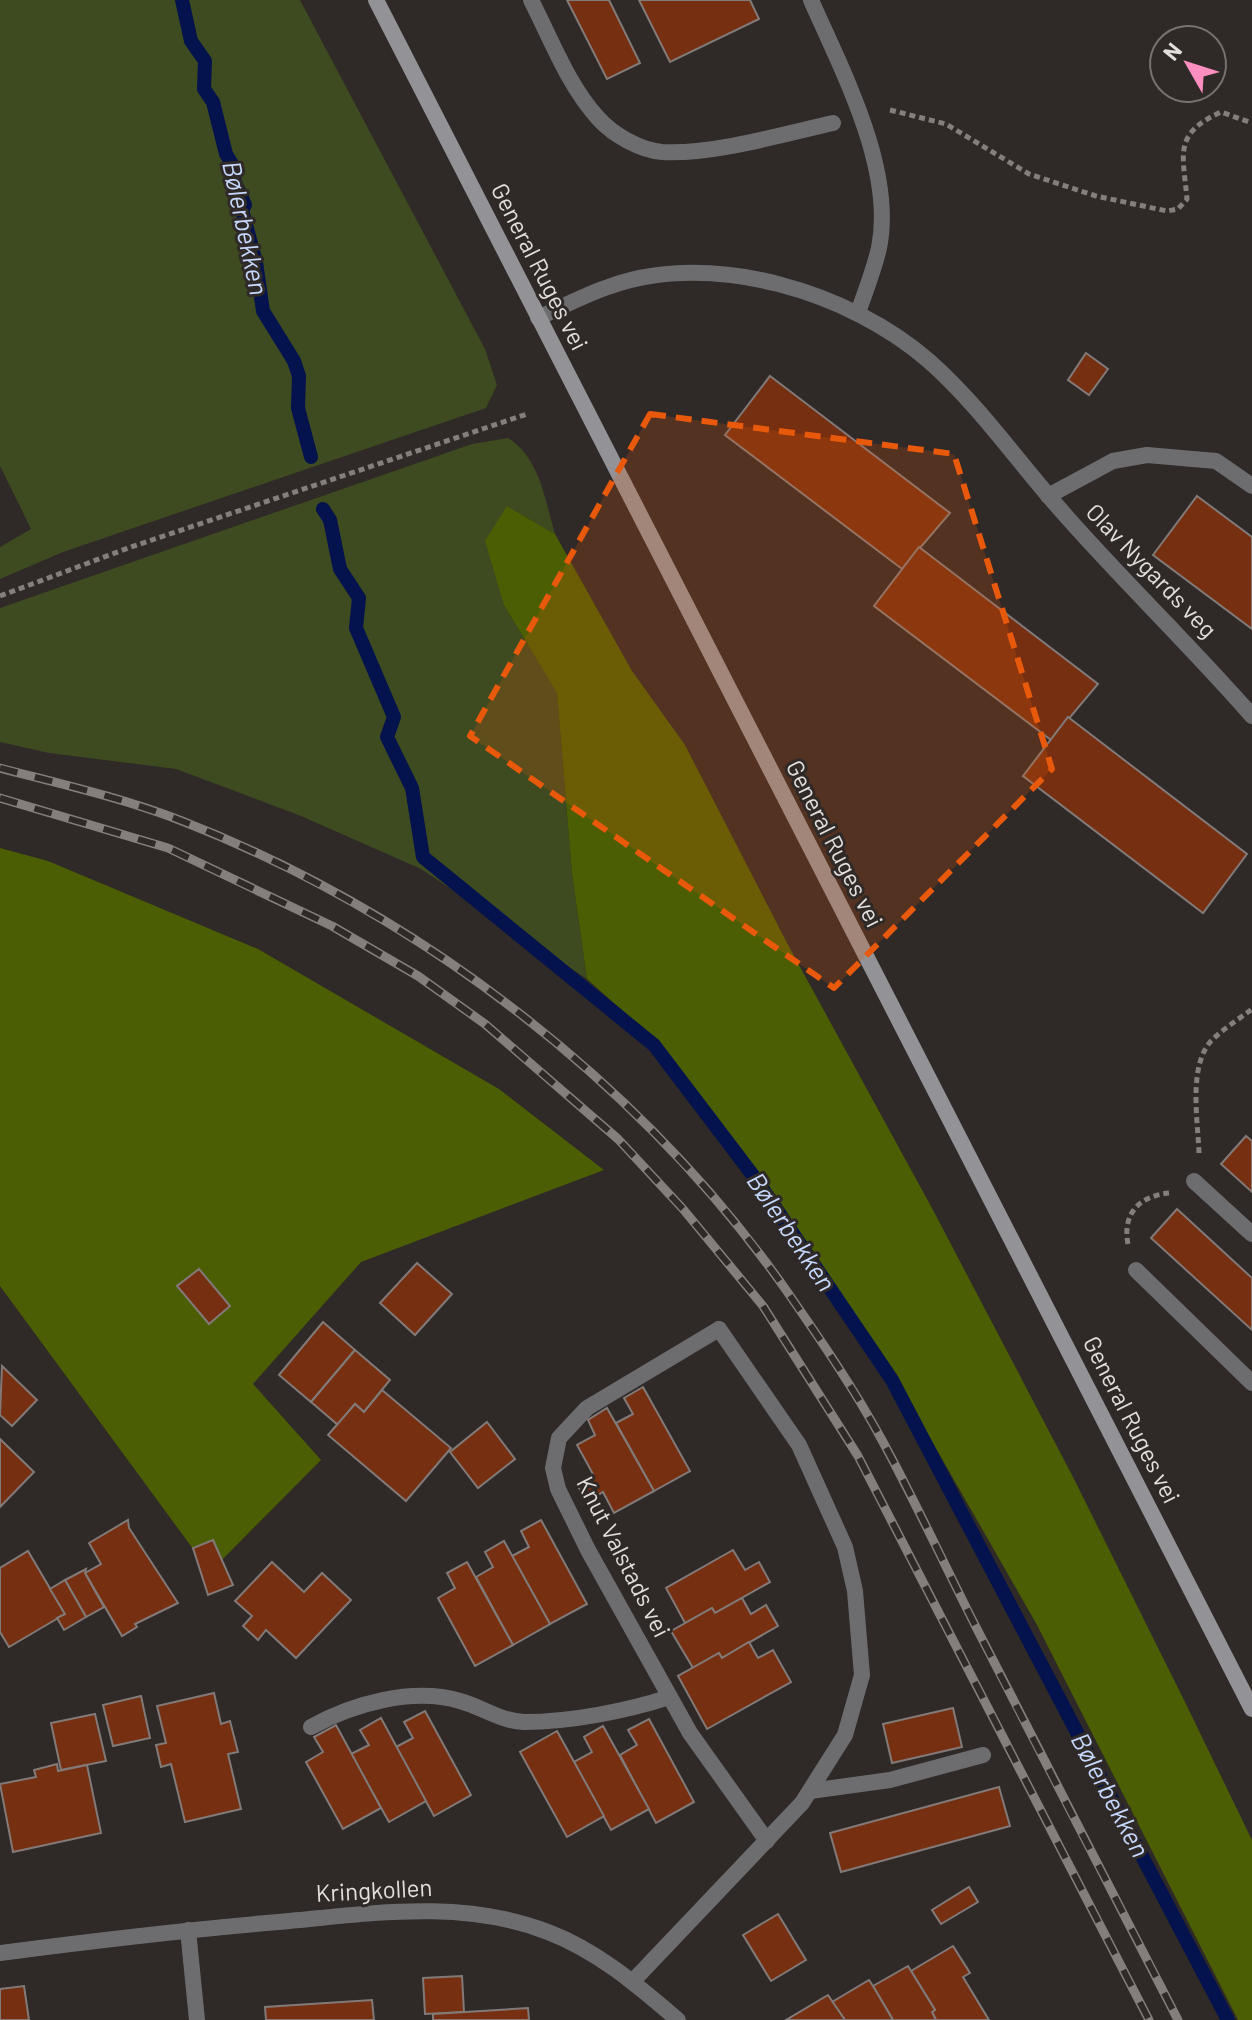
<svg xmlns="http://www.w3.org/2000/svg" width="1252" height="2020" viewBox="0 0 1252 2020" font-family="Barlow,sans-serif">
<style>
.green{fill:#3e4a20}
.forest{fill:#4b5e04}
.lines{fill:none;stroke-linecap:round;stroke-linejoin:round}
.stream{stroke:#04134d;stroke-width:14}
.building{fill:#762f10;stroke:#827a78;stroke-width:2}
.path{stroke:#847f7d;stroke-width:5;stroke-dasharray:6 4;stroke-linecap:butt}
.service{stroke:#6d6d70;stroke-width:16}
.minor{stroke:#6d6d70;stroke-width:16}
.secondary{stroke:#929297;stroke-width:16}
.rail-casing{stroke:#847f7d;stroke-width:9}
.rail{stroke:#2f2927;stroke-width:6;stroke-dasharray:18;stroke-linecap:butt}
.marked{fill:#e8590c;fill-opacity:0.2;stroke:#e8590c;stroke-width:6;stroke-dasharray:16 10;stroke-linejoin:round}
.labels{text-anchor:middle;stroke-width:6;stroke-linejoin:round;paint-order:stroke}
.street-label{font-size:24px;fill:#e3dfdd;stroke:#2f2927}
.water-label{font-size:26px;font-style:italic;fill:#c6d8fd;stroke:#2f2927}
</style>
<rect width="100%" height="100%" fill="#2f2927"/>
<!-- green -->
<g class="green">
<polygon points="0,0 300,0 485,349 497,385 486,408 63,552 0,579 0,547 31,529 0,466"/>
<path d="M 508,438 C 540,458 545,500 555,534 L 507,506 L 504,605 L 557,692 L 572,874 L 587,979 L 421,869 L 301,816 L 176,769 L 49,753 L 0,742 L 0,608 L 472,444 Z"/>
</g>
<!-- forest -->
<g class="forest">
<polygon points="507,506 555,534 632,671 685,745 787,943 933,1210 1073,1477 1184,1700 1252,1840 1252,2020 1238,2020 1037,1625 882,1354 770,1188 660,1044 587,979 572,874 557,693 504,605 485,541"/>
<polygon points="0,848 48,861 258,949 499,1089 604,1170 361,1262 253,1384 321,1460 210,1572 0,1286"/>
</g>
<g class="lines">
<!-- stream -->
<g class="stream">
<polyline points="182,0 191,41 205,61 204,89 213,102 226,154 235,169 234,180 245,205 242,210 256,262 263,311 294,361 299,376 298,408 311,457"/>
<polyline points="323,509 330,520 340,569 359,598 356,628 394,717 387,737 412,788 423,857 654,1045 758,1182 892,1380 1228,2020"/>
</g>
</g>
<!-- building -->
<g class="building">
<polygon points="567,0 609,0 640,63 607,79"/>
<polygon points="639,0 750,0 759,19 670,62"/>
<polygon points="1086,353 1108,369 1089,395 1068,380"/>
<polygon points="770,376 950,513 902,569 725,435"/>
<polygon points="1197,496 1252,537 1252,629 1153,555"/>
<polygon points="919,547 1098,684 1051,740 874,606"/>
<polygon points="1068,717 1247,854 1203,913 1023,776"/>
<polygon points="1246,1136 1252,1141 1252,1192 1221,1164"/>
<polygon points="1177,1209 1252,1278 1252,1330 1151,1238"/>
<polygon points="417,1263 452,1294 415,1335 380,1303"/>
<polygon points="199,1269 230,1306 209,1324 177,1286"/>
<polygon points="323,1322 355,1350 311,1402 279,1375"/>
<polygon points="355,1350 390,1380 364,1412 355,1404 338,1425 311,1402"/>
<polygon points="2,1366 37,1400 12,1426 0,1415"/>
<polygon points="643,1387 690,1471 654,1491 616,1423 633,1414 624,1398"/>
<polygon points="382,1390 451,1448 406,1501 328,1435 355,1404 364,1412"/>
<polygon points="607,1408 654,1491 614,1513 603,1492 587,1502 576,1483 593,1474 577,1445 595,1435 588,1420"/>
<polygon points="487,1422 515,1459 478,1488 450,1452"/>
<polygon points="0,1439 34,1472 0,1507"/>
<polygon points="128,1520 129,1528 178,1603 135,1624 137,1627 122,1636 85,1573 101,1564 89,1543"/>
<polygon points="541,1520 587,1604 550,1624 512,1556 529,1547 521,1531"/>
<polygon points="213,1540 233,1585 208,1595 193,1548"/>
<polygon points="504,1541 550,1624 513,1645 476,1577 493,1567 485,1552"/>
<polygon points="733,1550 745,1570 759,1562 770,1582 715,1613 712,1608 685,1623 666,1588"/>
<polygon points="28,1551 65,1614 9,1647 0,1632 0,1568"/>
<polygon points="272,1562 304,1592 322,1573 351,1600 296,1658 266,1630 258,1640 243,1626 252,1616 235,1601"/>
<polygon points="467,1562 513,1645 475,1666 438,1598 455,1588 447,1573"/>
<polygon points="86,1569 85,1573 104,1607 86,1617 65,1580"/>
<polygon points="65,1580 86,1617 64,1630 57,1618 65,1614 50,1589"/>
<polygon points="742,1598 751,1614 766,1605 778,1626 722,1658 719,1653 693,1668 671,1631 712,1608 715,1613"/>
<polygon points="749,1642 758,1658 773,1650 791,1682 707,1729 678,1676 719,1653 722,1658"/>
<polygon points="214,1693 221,1724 230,1721 238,1752 228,1754 241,1809 185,1822 171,1764 161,1767 156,1745 166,1743 157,1706"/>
<polygon points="141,1696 150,1738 113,1746 103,1705"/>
<polygon points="953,1708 962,1747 892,1763 883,1724"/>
<polygon points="425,1711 471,1795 434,1816 396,1747 413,1738 404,1722"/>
<polygon points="95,1714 106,1761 61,1770 51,1723"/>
<polygon points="381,1718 426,1801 389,1822 351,1754 369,1745 360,1730"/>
<polygon points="649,1719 694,1802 656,1823 620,1755 637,1745 628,1730"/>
<polygon points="336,1725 381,1808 343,1829 306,1762 323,1752 314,1737"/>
<polygon points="603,1726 649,1809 611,1830 574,1762 592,1752 584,1737"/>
<polygon points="557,1731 604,1816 567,1837 520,1752"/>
<polygon points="57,1764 58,1771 87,1765 101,1833 13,1852 0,1784 36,1777 34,1770"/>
<polygon points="999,1787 1010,1826 841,1872 830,1833"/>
<polygon points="969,1887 978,1902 941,1924 932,1910"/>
<polygon points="778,1914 806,1960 771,1981 743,1935"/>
<polygon points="953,1946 970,1973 963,1977 989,2020 936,2020 932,2012 935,2010 911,1971"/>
<polygon points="908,1966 935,2010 932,2012 936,2020 893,2020 873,1986"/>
<polygon points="462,1976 464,2012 425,2014 423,1978"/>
<polygon points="869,1980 873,1986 893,2020 845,2020 832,2002"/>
<polygon points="24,1986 29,2020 0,2020 0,1989"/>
<polygon points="828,1995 845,2020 786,2020"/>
<polygon points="372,2000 374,2020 266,2020 265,2007"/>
<polygon points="528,2008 529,2020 433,2020 433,2014"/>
</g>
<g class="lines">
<!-- path -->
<g class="path">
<path d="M 890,110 L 946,124 L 1029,174 L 1096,196 L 1167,211 L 1178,209 L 1187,199 C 1183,153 1173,134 1221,112 L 1252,123"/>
<polyline points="0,596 131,547 527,414"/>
<path d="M 1199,1153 C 1198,1121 1188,1067 1211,1041 C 1223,1029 1239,1019 1252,1009"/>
<path d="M 1128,1244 C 1122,1213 1140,1196 1169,1193"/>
</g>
<!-- service -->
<g class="service">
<path d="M 531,0 C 551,39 568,85 598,118 C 613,135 640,150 662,152 C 711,155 785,134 833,123"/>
<polyline points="1048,496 1113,461 1147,455 1216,461 1252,486"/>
<polyline points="1194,1181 1252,1234"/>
<polyline points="1136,1270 1252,1383"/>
<polyline points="719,1329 587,1408 559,1438 553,1468 558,1489 588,1550 690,1733 767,1841"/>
<path d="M 311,1727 C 352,1704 412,1687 460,1701 C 482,1707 500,1721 524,1722 C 571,1722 626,1711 670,1697"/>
<polyline points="810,1791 890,1780 983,1755"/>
<polyline points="188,1930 197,2020"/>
</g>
<!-- minor -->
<g class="minor">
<path d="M 811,0 C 842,71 895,169 879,248 C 874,270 865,292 858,313"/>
<path d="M 538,318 C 562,307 586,294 611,286 C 713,250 850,292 929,361 C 981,407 1020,465 1066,516 C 1126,584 1192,647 1252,716"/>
<path d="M 0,1953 C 92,1941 185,1930 278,1922 C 368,1914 461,1898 548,1932 C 598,1951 638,1986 678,2020"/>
<polyline points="633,1981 802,1803 845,1735 862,1675 855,1591 845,1547 799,1445 719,1329"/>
</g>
<!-- secondary -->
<polyline class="secondary" points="376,0 1252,1709"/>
<defs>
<g id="rail">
<path d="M 0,768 C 61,784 123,798 182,821 C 418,913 640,1082 786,1290 C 820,1339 855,1390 883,1442 C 916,1503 945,1566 976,1627 C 1043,1759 1111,1889 1178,2020"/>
<polyline points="0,798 168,848 332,926 418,976 485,1024 618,1139 683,1209 763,1306 858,1456 1149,2020"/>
</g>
</defs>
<!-- rail casing -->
<use href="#rail" class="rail-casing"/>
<!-- rail -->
<use href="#rail" class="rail"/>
</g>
<!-- marked area -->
<path class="marked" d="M 650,414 L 954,454 L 1052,769 L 834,988 L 470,736 Z"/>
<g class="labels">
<!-- street labels -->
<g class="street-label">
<text transform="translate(539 267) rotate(63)" y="8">General Ruges vei</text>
<text transform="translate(1151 571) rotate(46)" y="8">Olav Nygards veg</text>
<text transform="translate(834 844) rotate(63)" y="8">General Ruges vei</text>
<text transform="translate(1131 1420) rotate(63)" y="8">General Ruges vei</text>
<text transform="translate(623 1557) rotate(63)" y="8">Knut Valstads vei</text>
<text transform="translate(374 1891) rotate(-3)" y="8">Kringkollen</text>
</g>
<!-- water labels -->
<g class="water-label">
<text transform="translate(245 228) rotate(78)" y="9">Bølerbekken</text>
<text transform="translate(791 1232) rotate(56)" y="9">Bølerbekken</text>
<text transform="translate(1110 1795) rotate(62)" y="9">Bølerbekken</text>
</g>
</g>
<!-- north arrow -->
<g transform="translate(1188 64) rotate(309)"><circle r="38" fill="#2f2927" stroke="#777270" stroke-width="2"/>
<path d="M0-6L14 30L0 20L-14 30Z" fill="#fd8ec0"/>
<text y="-12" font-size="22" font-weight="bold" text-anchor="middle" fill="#e3dfdd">N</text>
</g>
</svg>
